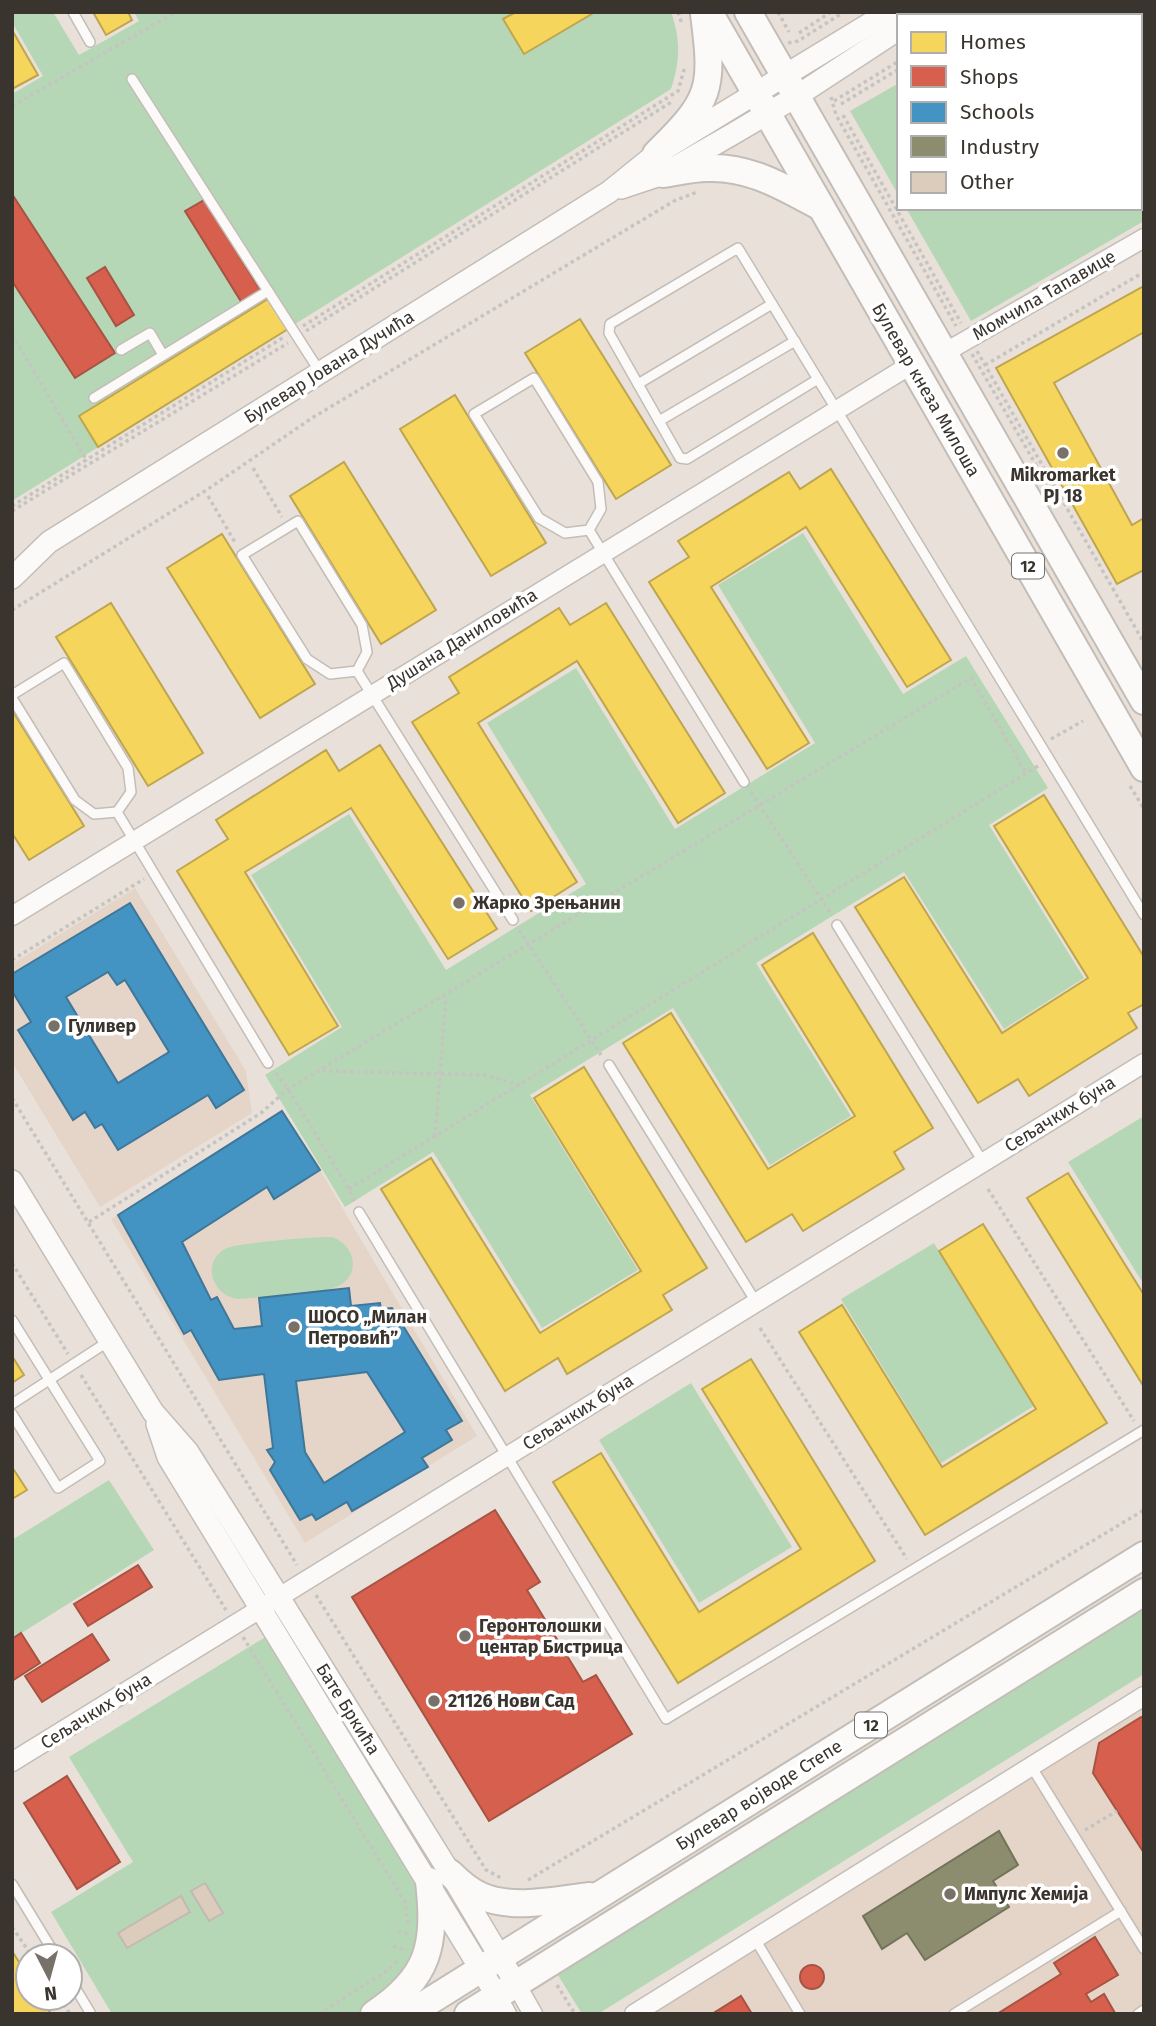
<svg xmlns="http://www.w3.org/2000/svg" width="1156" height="2026" viewBox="0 0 1156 2026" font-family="'Fira Sans',sans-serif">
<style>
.built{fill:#e4d5c8}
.green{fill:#b6d7b5}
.homes{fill:#f6d55c;stroke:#bea54e;stroke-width:2}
.shops{fill:#d6604d;stroke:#a75344;stroke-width:2}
.schools{fill:#4393c3;stroke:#407697;stroke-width:2;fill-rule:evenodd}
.industry{fill:#8c8c6e;stroke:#73725b;stroke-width:2}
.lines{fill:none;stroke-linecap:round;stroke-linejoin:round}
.stream{stroke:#62aac8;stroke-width:5}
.building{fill:#dcccbc;stroke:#c1bab4;stroke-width:2}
.service-casing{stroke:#c3bdb7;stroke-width:12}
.minor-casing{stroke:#c3bdb7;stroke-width:21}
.tertiary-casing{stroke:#c3bdb7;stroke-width:24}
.primary-casing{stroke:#c3bdb7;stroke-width:30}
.path{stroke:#c6c4c1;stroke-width:3.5;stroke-dasharray:3.5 3.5;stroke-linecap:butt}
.service{stroke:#fcfaf9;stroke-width:9}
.minor{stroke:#fcfaf9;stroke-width:18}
.tertiary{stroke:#fcfaf9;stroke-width:21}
.primary{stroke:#fcfaf9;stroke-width:26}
.poi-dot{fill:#77716a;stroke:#fff;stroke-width:2.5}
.labels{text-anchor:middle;stroke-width:7;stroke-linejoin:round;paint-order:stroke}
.shield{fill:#fff;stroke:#75716d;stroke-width:2}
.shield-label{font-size:16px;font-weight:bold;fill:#3a342f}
.street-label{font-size:18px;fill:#3a342f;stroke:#fff}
.poi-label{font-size:18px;font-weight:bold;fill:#3a342f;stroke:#fff;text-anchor:start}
</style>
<rect width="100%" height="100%" fill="#e9e1d9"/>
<!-- built -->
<g class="built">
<polygon points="135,888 246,1071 252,1113 100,1207 12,1062 12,964"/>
<polygon points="282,1111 320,1170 477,1436 305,1543 111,1219"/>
<polygon points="1144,1702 1144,2014 643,2014"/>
</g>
<!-- green -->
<g class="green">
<path d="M 12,12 L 53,12 L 79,55 L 139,21 L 134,12 L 671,12 C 681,40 680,62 671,89 L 12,501 L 12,94 L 43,76 L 12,22 Z"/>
<polygon points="1020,12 1144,12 1144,221 971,321 906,208 1140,208 1140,16 1014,16"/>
<polygon points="899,83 899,196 850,111"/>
<polygon points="803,533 903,694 966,656 1048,788 989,825 1084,978 1004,1029 904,872 756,963 851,1116 770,1165 673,1008 530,1095 638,1270 542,1328 433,1152 345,1207 265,1075 342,1027 251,875 349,814 446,970 586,884 487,723 576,668 675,829 815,743 718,585"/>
<polygon points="1144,1116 1144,1285 1068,1162"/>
<path d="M 332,1237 C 352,1243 362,1270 342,1284 C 327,1295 260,1297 238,1299 C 212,1296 200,1261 227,1248 C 238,1243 317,1236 332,1237 Z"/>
<polygon points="934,1243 1034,1406 941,1463 841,1299"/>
<polygon points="691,1383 792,1547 699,1603 599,1440"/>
<polygon points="109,1480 154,1550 12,1639 12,1540"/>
<polygon points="1144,1597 1144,1674 598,2014 582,2014 553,1967"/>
<polygon points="272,1633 424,1883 422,1942 396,1988 358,2014 112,2014 51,1912 133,1862 69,1757"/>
</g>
<!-- homes -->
<g class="homes">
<polygon points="93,12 128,12 132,20 106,35"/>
<polygon points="516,12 595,12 524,54 503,19"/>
<polygon points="12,30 38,75 12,89"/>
<polygon points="1144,286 1144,332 1054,383 1132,525 1144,518 1144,570 1117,584 996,368"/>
<polygon points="268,299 288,329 98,447 79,416"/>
<polygon points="580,319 671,465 616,499 525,353"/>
<polygon points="455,395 546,543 491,576 400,429"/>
<polygon points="344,462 436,610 381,644 290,496"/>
<polygon points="831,469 951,660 907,687 806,527 711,587 809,743 767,769 649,582 689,557 678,541 789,472 800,489"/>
<polygon points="222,534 315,684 260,718 167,568"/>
<polygon points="111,603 203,753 148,786 56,637"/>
<polygon points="606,603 725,793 678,823 577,661 478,723 577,882 531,911 412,722 459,693 449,677 559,608 570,625"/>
<polygon points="12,710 84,826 29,860 12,833"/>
<polygon points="380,745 497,929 448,959 351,808 245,872 338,1026 289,1055 177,871 228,839 216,820 326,750 339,771"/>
<polygon points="1044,795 1144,957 1144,1004 1128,1013 1137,1028 1029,1096 1018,1079 978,1103 855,907 904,877 1002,1033 1088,978 994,826"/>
<polygon points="813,933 933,1128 894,1152 904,1169 803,1231 792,1214 746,1242 623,1043 671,1013 768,1169 855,1116 762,965"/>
<polygon points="584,1067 707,1268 663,1295 672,1310 567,1374 558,1358 505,1391 381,1189 431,1158 540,1333 641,1271 534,1098"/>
<polygon points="1068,1173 1144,1295 1144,1387 1027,1198"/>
<polygon points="983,1224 1107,1423 925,1535 799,1332 842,1305 942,1467 1036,1409 939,1251"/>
<polygon points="12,1356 24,1375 12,1383"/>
<polygon points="751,1359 875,1561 678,1683 553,1482 601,1453 699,1612 801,1549 702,1389"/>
<polygon points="12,1467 27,1490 12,1499"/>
<polygon points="12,1951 28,1976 28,1998 41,1998 51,2014 12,2014"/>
</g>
<!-- shops -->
<g class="shops">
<polygon points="12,194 115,353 75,378 12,281"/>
<polygon points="204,200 261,291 242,303 185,211"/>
<polygon points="105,267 134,315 116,326 87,278"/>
<polygon points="495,1510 540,1582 527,1590 583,1682 596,1675 632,1734 489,1821 352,1597"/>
<polygon points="138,1565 152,1587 88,1626 74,1604"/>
<polygon points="21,1633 40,1663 12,1681 12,1639"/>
<polygon points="92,1634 109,1660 42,1702 25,1676"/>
<polygon points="1141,1717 1144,1718 1144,1853 1093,1773 1099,1743"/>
<polygon points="67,1776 120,1862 77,1889 24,1803"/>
<polygon points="1095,1937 1118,1975 1086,1994 1091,2002 1104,1994 1115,2013 997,2014 1061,1974 1054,1963"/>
<circle cx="812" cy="1977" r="12"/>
<polygon points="741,1996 752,2014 712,2014"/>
</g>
<!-- schools -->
<g class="schools">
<path d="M 130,903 L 244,1090 L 216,1108 L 208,1095 L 118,1150 L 102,1124 L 95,1128 L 85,1112 L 73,1120 L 18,1030 L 31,1022 L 12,991 L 12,974 ZM 108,972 L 117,985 L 125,980 L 169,1052 L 118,1083 L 66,997 Z"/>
<path d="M 282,1111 L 320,1170 L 274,1199 L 267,1187 L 182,1242 L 211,1300 L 217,1297 L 234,1329 L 262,1326 L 259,1298 L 349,1288 L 351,1306 L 380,1303 L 381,1309 L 392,1308 L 462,1421 L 446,1430 L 452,1440 L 422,1458 L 428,1467 L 352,1511 L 347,1502 L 316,1520 L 312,1514 L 300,1520 L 270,1470 L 275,1462 L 267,1450 L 273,1448 L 264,1374 L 219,1380 L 191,1330 L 184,1334 L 118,1215 ZM 367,1372 L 405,1432 L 324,1483 L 305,1452 L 296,1381 Z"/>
</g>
<!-- industry -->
<polygon class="industry" points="999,1831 1018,1865 993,1881 1009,1907 925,1960 907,1933 882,1949 863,1916"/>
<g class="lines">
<!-- stream -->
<polyline class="stream" points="1043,16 1054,12"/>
</g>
<!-- building -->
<g class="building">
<polygon points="205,1883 223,1913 209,1921 191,1891"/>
<polygon points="181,1896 190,1912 127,1948 118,1933"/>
</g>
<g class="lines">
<defs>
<g id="service">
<polyline points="73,12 90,42"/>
<polyline points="132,79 320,372"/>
<polyline points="121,350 150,333 163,355"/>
<polyline points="818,379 687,459 680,458 609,333 610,324 738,248 1144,915"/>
<polyline points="638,384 772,304"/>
<polyline points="94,398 268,291"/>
<polyline points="659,421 795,341"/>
<polyline points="589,530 565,533 539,518 474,414 534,378 598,482 601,509 589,530 744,782"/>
<polyline points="357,671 330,674 307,659 242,555 298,521 362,625 367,652 357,671 513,920"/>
<polyline points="12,695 64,663 128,768 131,792 117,812 268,1063"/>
<polyline points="12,698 75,800 94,814 117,812"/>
<polyline points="837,925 983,1162"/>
<polyline points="609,1065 756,1302"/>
<polyline points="359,1212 666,1719 1144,1430"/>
<polyline points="12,1320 100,1461 58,1488 12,1414"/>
<polyline points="12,1404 109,1341"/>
<polyline points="1031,1766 1144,1949"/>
<polyline points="12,1884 56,1956"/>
<polyline points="755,1939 800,2014"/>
<polyline points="70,1979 91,2014"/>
<polyline points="954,2014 1121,1911"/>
<polyline points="1138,2014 1144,2010"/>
</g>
<g id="minor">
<polyline points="944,353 1144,238"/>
<polyline points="12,916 912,364"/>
<polyline points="12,1762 1144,1063"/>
<polyline points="516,1984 533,2014"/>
<polyline points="497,1996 507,2014"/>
<polyline points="634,2014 1144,1696"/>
</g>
<g id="tertiary">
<polyline points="919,16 924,12"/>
<polyline points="621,188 663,174 731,135 797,96 899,29"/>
<polyline points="12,578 49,542 609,192 656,154 889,12"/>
<polyline points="12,1181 153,1412 188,1452 231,1520 450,1873 516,1984"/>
<polyline points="157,1424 168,1457 497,1996"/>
</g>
<g id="primary">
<polyline points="709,12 1144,768"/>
<polyline points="748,12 1144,701"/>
<path d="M 656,154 C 711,100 714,90 704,14"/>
<path d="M 663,174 C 677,172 692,168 707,168 C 751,166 784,188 821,207"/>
<path d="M 450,1873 C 459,1882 469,1891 481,1896 C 513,1910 556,1900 590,1896"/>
<path d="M 374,2014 C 430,1977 436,1945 429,1881"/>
<polyline points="409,2014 1144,1555"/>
<polyline points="468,2014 1144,1592"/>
</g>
</defs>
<!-- service casing -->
<use href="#service" class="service-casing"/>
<!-- minor casing -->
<use href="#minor" class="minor-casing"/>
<!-- tertiary casing -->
<use href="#tertiary" class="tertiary-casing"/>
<!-- primary casing -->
<use href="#primary" class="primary-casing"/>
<!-- path -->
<g class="path">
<polyline points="678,12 682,24"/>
<polyline points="778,12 789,32"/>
<polyline points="970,16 976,12"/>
<polyline points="984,16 990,12"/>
<polyline points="799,33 831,12"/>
<polyline points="788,43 798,41 844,12"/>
<polyline points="831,97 836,115 956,326"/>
<polyline points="834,101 899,61"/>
<polyline points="841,104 899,69"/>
<polyline points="12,106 176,12"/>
<polyline points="843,115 961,323"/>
<polyline points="303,326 678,91 685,66"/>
<polyline points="306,331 673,101"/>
<polyline points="12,334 87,461"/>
<polyline points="977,351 1144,643"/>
<polyline points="972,354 1047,484"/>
<polyline points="985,365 1144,272"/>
<polyline points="253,468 282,517"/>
<polyline points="208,496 236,544"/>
<polyline points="12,506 284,337"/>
<polyline points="12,511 288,343"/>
<polyline points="12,610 205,491 312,418 674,201 697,192"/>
<polyline points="1051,739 1083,721"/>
<polyline points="1130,786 1144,809"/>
<polyline points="751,792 831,914"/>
<polyline points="519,930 601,1055"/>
<polyline points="12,960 144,879"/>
<polyline points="322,1071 484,1075 521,1085"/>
<polyline points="276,1073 288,1089 349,1189 354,1201"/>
<polyline points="12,1098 297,1565"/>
<polyline points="435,1137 446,996"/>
<polyline points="349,1189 1038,766"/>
<polyline points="988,1189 1134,1421"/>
<polyline points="89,1222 261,1113 288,1089 971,678 1026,773"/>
<polyline points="12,1263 68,1354"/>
<polyline points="760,1328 907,1559"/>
<polyline points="81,1375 226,1610"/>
<polyline points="316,1595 478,1857 486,1870 503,1879"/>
<polyline points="243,1637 405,1902 408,1923"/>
<polyline points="1085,1830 1117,1811"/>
<polyline points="528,1880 1144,1510"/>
<polyline points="12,1927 32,1956"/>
<polyline points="398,1931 408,1934"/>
<polyline points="393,1946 407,1951"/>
<polyline points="557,1985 575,2014"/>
<polyline points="60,1998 70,2014"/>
<polyline points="319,2014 388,1970 398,1960"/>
</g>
<!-- service -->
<use href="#service" class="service"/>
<!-- minor -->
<use href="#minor" class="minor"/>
<!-- tertiary -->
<use href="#tertiary" class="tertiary"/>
<!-- primary -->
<use href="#primary" class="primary"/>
</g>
<!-- markers -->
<g class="poi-dot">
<circle cx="1063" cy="453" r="7"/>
<circle cx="459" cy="903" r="7"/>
<circle cx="54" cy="1026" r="7"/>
<circle cx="294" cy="1327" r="7"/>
<circle cx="465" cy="1636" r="7"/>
<circle cx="434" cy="1701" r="7"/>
<circle cx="950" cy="1894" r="7"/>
</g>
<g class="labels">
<!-- shield labels -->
<g class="shield">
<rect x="1012" y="553.5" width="32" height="25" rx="5"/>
<rect x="855" y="1712.5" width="32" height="25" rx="5"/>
</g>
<g class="shield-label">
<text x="1028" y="572">12</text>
<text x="871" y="1731">12</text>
</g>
<!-- street labels -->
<g class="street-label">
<text transform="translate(1044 295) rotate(-30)" y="6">Момчила Тапавице</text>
<text transform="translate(329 367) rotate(-32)" y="6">Булевар Јована Дучића</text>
<text transform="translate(926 390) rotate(60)" y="6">Булевар кнеза Милоша</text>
<text transform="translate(462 639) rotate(-32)" y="6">Душана Даниловића</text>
<text transform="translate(1060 1114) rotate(-32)" y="6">Сељачких буна</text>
<text transform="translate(578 1412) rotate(-32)" y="6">Сељачких буна</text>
<text transform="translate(348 1709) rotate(58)" y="6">Бате Бркића</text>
<text transform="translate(96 1711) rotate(-32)" y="6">Сељачких буна</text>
<text transform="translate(759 1795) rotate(-32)" y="6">Булевар војводе Степе</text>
</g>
<!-- poi labels -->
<g class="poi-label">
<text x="1063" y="481" text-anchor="middle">Mikromarket<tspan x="1063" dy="21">PJ 18</tspan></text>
<text x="473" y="909">Жарко Зрењанин</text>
<text x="68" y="1032">Гуливер</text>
<text x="308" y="1323">ШОСО „Милан<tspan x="308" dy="21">Петровић”</tspan></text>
<text x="479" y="1632">Геронтолошки<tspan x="479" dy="21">центар Бистрица</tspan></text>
<text x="448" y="1707">21126 Нови Сад</text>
<text x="964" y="1900">Импулс Хемија</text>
</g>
</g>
<!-- border -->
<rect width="1156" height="2026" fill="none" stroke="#3a342f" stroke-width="28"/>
<!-- legend -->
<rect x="897" y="14" width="245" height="196" fill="#ffffff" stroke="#b0aeac" stroke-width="2"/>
<rect x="911" y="32" width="35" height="21" fill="#f6d55c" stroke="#b0aeac" stroke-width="2"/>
<text x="960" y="49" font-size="21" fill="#3a342f">Homes</text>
<rect x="911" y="66" width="35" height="21" fill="#d6604d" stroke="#b0aeac" stroke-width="2"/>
<text x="960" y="84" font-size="21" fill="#3a342f">Shops</text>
<rect x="911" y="102" width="35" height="21" fill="#4393c3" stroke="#b0aeac" stroke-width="2"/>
<text x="960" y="119" font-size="21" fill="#3a342f">Schools</text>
<rect x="911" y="136" width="35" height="21" fill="#8c8c6e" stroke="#b0aeac" stroke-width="2"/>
<text x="960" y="154" font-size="21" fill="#3a342f">Industry</text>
<rect x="911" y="172" width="35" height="21" fill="#dcccbc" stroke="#b0aeac" stroke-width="2"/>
<text x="960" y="189" font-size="21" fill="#3a342f">Other</text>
<!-- north arrow -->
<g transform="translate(49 1977) rotate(174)"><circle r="33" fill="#ffffff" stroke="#b0aeac" stroke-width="2"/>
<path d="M0-5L12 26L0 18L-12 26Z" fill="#77716a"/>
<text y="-10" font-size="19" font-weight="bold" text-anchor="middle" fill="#3a342f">N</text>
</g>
</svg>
